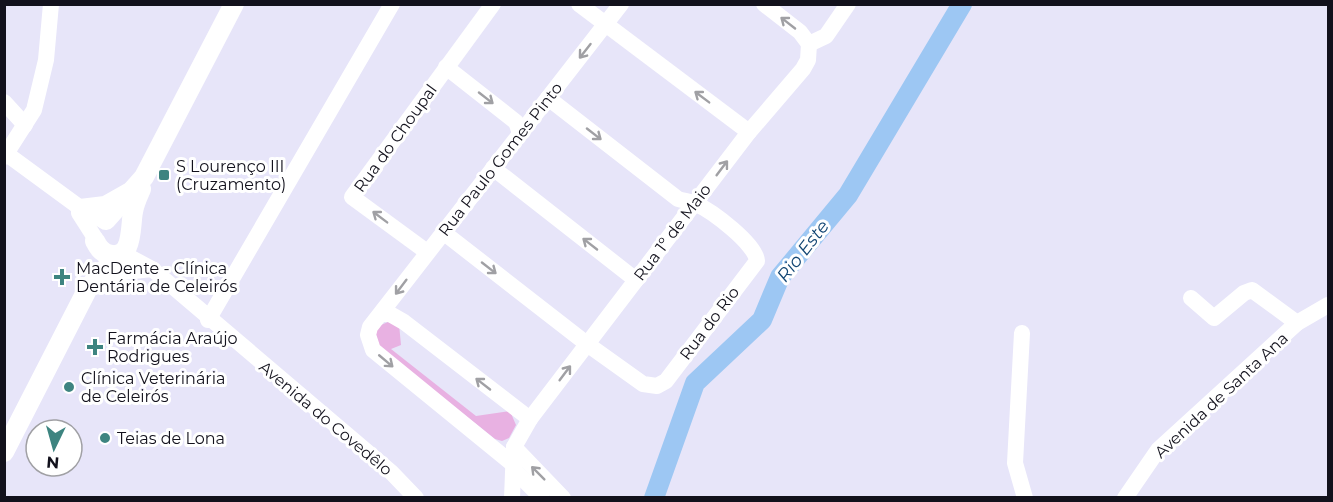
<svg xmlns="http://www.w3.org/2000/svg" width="1333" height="502" viewBox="0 0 1333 502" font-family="Montserrat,sans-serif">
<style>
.green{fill:#e8b1e2}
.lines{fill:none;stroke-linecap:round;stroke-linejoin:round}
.river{stroke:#9dc7f3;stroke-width:20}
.minor{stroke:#fff;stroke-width:16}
.major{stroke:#fff;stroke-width:20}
.oneway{stroke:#a0a0a4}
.poi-dot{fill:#3d8480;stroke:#fff;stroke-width:2}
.labels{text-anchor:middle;stroke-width:6;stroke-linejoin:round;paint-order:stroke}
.street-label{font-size:16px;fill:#12111c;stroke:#fff}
.poi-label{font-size:16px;fill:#12111c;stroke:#fff;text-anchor:start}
.water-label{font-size:18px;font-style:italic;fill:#124674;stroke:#fff}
</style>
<rect width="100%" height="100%" fill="#e7e5f9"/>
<!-- green -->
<polygon class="green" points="388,322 399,324 401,345 391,349 476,416 510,411 516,425 509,438 502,441 495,439 380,348 375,332 381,325"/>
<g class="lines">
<!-- river -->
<polyline class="river" points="654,498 695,383 762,320 780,277 848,195 962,4"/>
<!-- minor -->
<g class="minor">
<polyline points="579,4 749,132"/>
<polyline points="764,4 800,32 809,44"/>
<polyline points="809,44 826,36 848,4"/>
<polyline points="446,67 516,122 520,133"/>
<polyline points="4,102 25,125"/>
<polyline points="4,152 79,207 104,221"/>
<polyline points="4,157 34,110 46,60 51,4"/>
<polyline points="493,168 636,280"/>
<polyline points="79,207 79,213 95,238"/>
<polyline points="80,207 105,204 128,191"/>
<path d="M 443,232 L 587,344 L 643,384 L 657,386 L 666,381 L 757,261 C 756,244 712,211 696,204 C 691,201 684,201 678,199 L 548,98"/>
<polyline points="427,252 352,197 493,4"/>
<polyline points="122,253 152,269 391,472 416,498"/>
<polyline points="94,284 124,272 152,269"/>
<polyline points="1191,298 1214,318 1244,293 1252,290 1297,323"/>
<polyline points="381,314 390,314 404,322 530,419"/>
<polyline points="208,320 392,4"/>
<polyline points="1022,333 1015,463 1025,498"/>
<polyline points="514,447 563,498"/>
<polyline points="514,465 373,350 368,335 370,327 621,4"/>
<polyline points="514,470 542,498"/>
<polyline points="512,498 514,447 530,419 749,132 803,69 808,60 809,44"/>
<polyline points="1125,498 1158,450 1297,323 1328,305"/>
</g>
<!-- major -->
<g class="major">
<polyline points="106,220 144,177 234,4"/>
<path d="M 95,241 C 98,247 101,252 108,254 C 134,262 130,226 133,212 C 134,204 138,196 141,189"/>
<polyline points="4,452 88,288 119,254"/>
</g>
</g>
<!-- one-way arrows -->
<defs><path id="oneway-shaft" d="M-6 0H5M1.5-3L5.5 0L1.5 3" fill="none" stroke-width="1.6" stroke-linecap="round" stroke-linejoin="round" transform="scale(1.5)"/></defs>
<g class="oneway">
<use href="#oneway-shaft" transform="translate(788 23) rotate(-142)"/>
<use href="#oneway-shaft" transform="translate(585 51) rotate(128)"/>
<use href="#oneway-shaft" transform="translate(702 97) rotate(-143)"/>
<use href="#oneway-shaft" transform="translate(486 98) rotate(38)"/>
<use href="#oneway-shaft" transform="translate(594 134) rotate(38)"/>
<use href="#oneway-shaft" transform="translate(722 168) rotate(-53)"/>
<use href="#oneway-shaft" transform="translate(380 217) rotate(-143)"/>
<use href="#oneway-shaft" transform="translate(590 244) rotate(-142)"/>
<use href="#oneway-shaft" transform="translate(489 268) rotate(38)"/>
<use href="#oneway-shaft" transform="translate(401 287) rotate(127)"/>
<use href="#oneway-shaft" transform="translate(386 361) rotate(40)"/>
<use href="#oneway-shaft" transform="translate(565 373) rotate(-53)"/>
<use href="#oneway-shaft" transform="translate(483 384) rotate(-142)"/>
<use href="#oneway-shaft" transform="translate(538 473) rotate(-135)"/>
</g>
<!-- markers -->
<g class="poi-dot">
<rect x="158" y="169" width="12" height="12" rx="3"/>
<path d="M59 268h6v6h6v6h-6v6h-6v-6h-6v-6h6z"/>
<path d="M92 338h6v6h6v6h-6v6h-6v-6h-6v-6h6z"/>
<circle cx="69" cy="387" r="6"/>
<circle cx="105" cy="438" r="6"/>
</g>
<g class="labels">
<!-- street labels -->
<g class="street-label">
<text transform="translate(395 138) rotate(-54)" y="6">Rua do Choupal</text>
<text transform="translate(500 159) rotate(-52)" y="6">Rua Paulo Gomes Pinto</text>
<text transform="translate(672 232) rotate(-53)" y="6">Rua 1º de Maio</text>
<text transform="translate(709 323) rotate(-53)" y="6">Rua do Rio</text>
<text transform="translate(1221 395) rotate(-43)" y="6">Avenida de Santa Ana</text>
<text transform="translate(326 418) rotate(40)" y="6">Avenida do Covedêlo</text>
</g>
<!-- poi labels -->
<g class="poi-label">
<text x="176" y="172">S Lourenço III<tspan x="176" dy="18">(Cruzamento)</tspan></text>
<text x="76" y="274">MacDente - Clínica<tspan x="76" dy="18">Dentária de Celeirós</tspan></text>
<text x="107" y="344">Farmácia Araújo<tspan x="107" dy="18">Rodrigues</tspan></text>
<text x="81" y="384">Clínica Veterinária<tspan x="81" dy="18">de Celeirós</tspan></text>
<text x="117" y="444">Teias de Lona</text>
</g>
<!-- water labels -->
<g class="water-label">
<text transform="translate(803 251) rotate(-52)" y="6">Rio Este</text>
</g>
</g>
<!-- border -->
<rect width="1333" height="502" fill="none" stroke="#12111c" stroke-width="12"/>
<!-- north arrow -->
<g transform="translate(54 448) rotate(185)"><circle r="28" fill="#ffffff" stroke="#a0a0a4" stroke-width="1.5"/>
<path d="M0-4.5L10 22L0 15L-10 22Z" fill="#3d8480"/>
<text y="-9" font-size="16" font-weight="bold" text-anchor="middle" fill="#12111c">N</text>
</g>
</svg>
